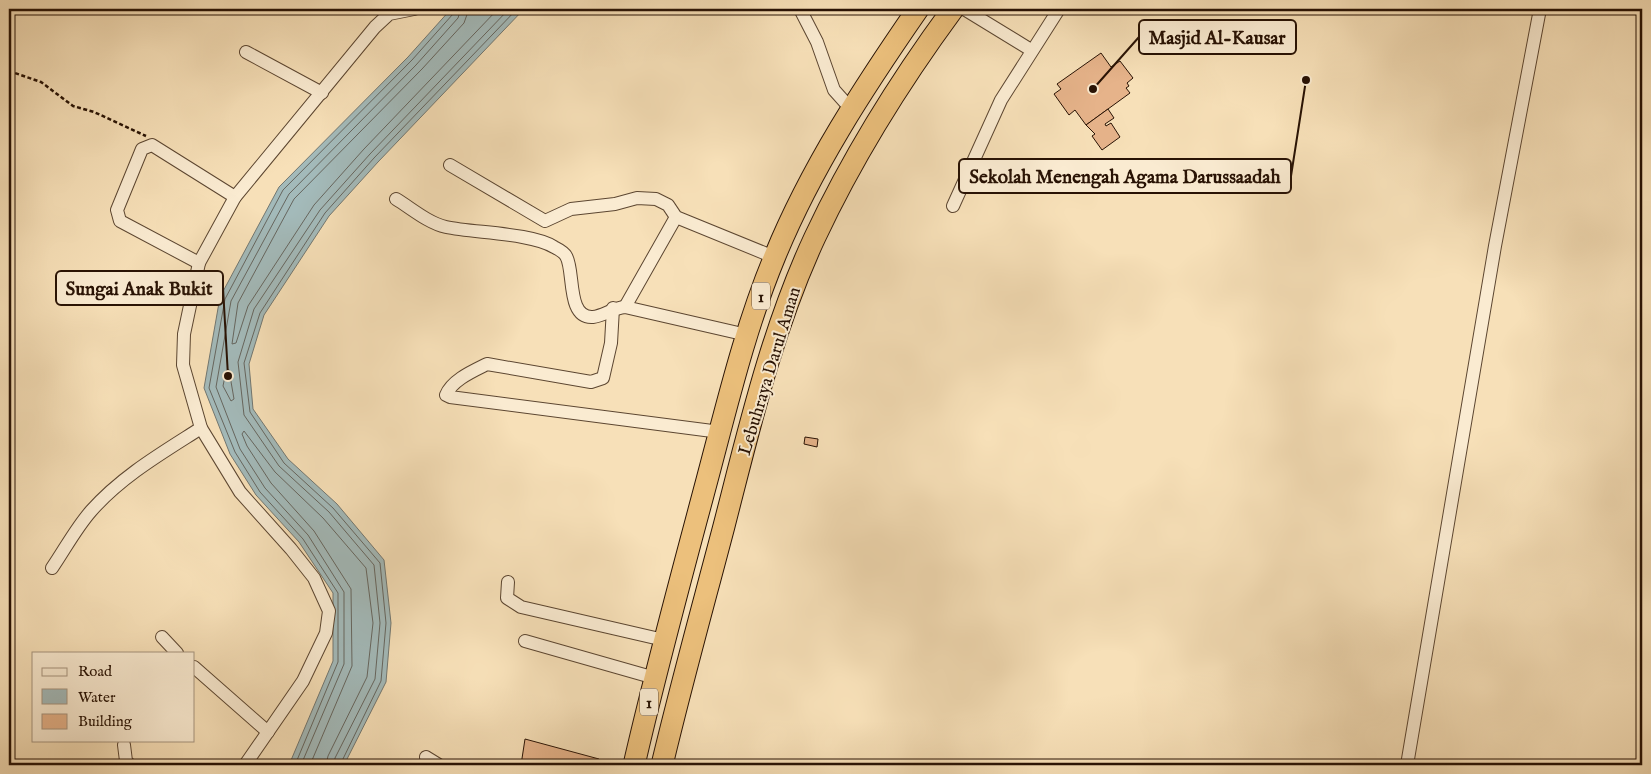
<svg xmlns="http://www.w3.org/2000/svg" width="1651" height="774" viewBox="0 0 1651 774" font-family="'IM FELL English',serif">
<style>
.water{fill:#a3baba;stroke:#727771}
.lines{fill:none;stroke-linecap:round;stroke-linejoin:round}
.shore{stroke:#66665f;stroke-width:1}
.building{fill:#e6b38a;stroke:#281204}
.minor-casing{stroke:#5c4631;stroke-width:14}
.trunk-casing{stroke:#281204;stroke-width:23}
.path{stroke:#281204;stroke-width:2.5;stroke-dasharray:4 2.5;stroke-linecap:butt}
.minor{stroke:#faebd1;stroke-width:12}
.trunk{stroke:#ecc07c;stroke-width:21}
.labels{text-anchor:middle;stroke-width:4;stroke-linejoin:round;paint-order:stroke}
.shield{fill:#faebd1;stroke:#675342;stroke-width:1}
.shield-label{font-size:16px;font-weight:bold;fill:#281204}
.street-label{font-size:18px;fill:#281204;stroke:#faebd1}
.leader{fill:none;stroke:#281204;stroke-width:2}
.callout-dot{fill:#281204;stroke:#faebd1;stroke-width:2}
.callout{fill:#faebd1;stroke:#281204;stroke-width:2}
.callout-label{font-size:19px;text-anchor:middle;font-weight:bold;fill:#281204}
</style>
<rect width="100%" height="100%" fill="#f7e0b8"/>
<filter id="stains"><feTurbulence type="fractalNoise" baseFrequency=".004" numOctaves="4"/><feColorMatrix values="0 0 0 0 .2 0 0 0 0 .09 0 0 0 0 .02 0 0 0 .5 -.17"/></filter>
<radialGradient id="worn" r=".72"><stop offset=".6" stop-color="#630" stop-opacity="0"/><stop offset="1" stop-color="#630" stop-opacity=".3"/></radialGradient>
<!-- water -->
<polygon class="water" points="451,9 524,9 378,162 329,216 264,315 249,364 253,409 288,459 337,504 384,560 391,623 386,682 344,765 289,765 333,661 333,593 299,542 256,495 230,454 204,388 220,297 279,187 408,57"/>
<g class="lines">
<!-- shore -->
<g class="shore">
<polyline points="469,9 464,23 422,69 294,199 238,303 232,344 236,343 248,306 314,205 364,149 498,9"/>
<polygon points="229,370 234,399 231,401 223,386 226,371"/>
<polyline points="295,765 338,662 338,593 303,539 260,492 235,452 209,388 225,299 283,190 412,60 453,14 455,9"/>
<polyline points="301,765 344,664 344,592 308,535 265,488 240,449 216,387 231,301 289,194 416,65 458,18 461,9"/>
<polyline points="310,765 352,666 351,589 314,531 271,483 247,446 242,434 244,431 275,472 323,518 366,568 373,623 367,677 328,756 326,765"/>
<polyline points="334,765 335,758 375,679 380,623 374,565 329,512 279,466 244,415 238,362 254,309 320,210 370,154 509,9"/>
<polyline points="340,765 381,681 386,623 380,563 333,508 284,463 250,412 244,363 260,313 325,213 374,158 517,9"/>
</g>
</g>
<!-- building -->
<g class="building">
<polygon points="1101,53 1111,67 1120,61 1133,78 1127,83 1129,86 1126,88 1130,93 1086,125 1075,110 1069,115 1054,94 1061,89 1057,84"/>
<polygon points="1108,109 1114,118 1105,124 1106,126 1111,123 1120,137 1102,150 1092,136 1095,134 1086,125"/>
<polygon points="805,437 818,439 817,447 804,444"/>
<polygon points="525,739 599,759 598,765 521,765"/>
</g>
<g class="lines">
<defs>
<g id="minor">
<polyline points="800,9 817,42 834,90 851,109"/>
<polyline points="964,9 1031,50"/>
<polyline points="246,52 322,93"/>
<polyline points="450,165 545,221 571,209 615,204 637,198 656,199 668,205 676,217 774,257"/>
<path d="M 396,199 C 411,208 428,223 446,227 C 474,233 532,233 554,247 C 558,249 564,252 566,256 C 575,270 566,319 593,317 C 603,316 613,308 625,307 L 747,335"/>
<polyline points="953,206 1001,100 1059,9"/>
<polyline points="199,263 120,221 117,210 142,149 152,145 235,197"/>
<polyline points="625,307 676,217"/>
<path d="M 613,308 L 611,343 L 603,378 L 591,382 L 487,364 C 473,371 452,380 446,395 L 450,397 L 720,432"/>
<path d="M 52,568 C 65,549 76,528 91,511 C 122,476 162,453 201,428"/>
<polyline points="508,582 507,598 521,607 664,640"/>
<polyline points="162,637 177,653"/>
<polyline points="525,641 655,678"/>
<polyline points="194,667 268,732"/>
<polyline points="124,745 126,761 130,765"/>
<polyline points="426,757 439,765"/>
<polyline points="245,765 303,681 326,633 329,611 314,578 291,549 240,492 201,428 183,365 184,334 199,263 235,197 375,27 389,14 414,9"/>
<polyline points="1407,765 1495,246 1540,9"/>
</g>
<g id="trunk">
<path d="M 634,765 C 656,669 682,574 707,480 C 727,405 745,328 775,256 C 811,168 864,87 918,9"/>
<path d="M 662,765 C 681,685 703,606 724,526 C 749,429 772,329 815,237 C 853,156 900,81 953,9"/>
</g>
</defs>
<!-- minor casing -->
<use href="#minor" class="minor-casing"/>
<!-- trunk casing -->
<use href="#trunk" class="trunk-casing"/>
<!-- path -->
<polyline class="path" points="9,71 41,82 73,106 94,112 146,136"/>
<!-- minor -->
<use href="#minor" class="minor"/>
<!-- trunk -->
<use href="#trunk" class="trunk"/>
</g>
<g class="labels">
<!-- shield labels -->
<g class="shield">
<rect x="752" y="282.5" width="18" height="27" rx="4"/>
<rect x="640" y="688.5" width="18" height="27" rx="4"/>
</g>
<g class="shield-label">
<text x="761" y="302">1</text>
<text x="649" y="708">1</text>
</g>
<!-- street labels -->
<g class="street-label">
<text transform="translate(769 371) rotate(-73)" y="6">Lebuhraya Darul Aman</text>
</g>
</g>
<!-- callouts -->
<path class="leader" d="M1093 89L1139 37M1306 80L1291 176M228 376L223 288"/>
<g class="callout-dot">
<circle cx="1093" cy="89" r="5"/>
<circle cx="1306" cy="80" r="5"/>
<circle cx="228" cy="376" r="5"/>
</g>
<g class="callout">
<rect x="1139" y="20" width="157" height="34" rx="5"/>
<rect x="959" y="159" width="332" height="34" rx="5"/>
<rect x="56" y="271" width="167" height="34" rx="5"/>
</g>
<g class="callout-label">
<text x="1217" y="44">Masjid Al-Kausar</text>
<text x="1125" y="183">Sekolah Menengah Agama Darussaadah</text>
<text x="139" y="295">Sungai Anak Bukit</text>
</g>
<!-- margin -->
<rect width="1651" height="774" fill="none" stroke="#f7e0b8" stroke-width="30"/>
<rect x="10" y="10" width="1631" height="754" fill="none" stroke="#281204" stroke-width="2.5"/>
<rect x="15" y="15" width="1621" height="744" fill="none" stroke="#281204"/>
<!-- legend -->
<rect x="32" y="652" width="162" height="90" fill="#faebd1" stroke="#a6947f"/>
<rect x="42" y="668" width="25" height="8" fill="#faebd1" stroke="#a6947f"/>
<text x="78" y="676" font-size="15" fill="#281204">Road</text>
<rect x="42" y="689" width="25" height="15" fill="#a3baba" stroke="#a6947f"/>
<text x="78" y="702" font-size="15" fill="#281204">Water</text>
<rect x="42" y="714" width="25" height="15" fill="#e6b38a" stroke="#a6947f"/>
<text x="78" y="726" font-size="15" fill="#281204">Building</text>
<rect width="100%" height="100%" filter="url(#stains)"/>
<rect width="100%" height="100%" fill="url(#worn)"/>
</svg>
